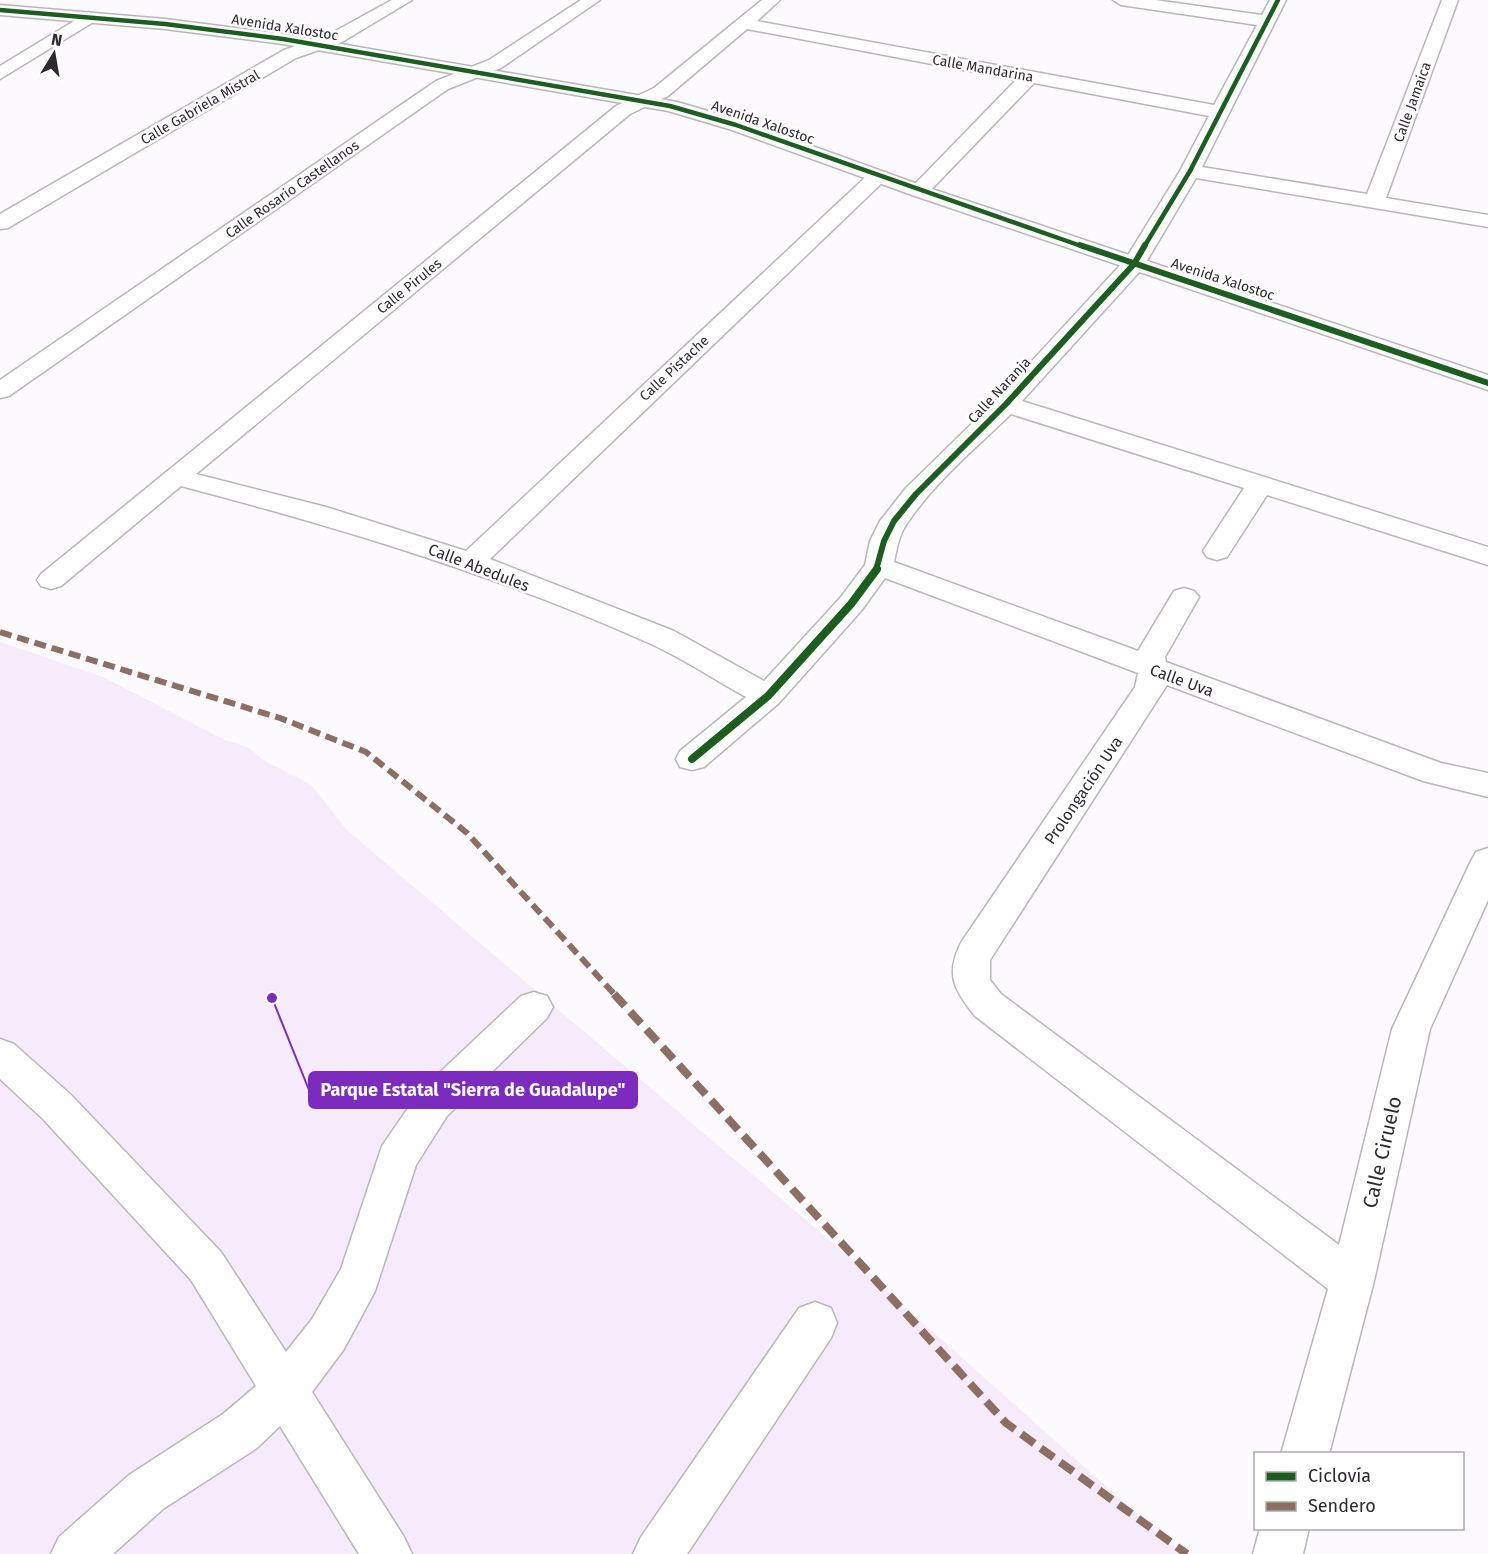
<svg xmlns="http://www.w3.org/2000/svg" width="1488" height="1554" viewBox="0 0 1488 1554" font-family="'Fira Sans',sans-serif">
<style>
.green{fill:#f5ebfb}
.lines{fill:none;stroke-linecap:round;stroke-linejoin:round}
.street-casing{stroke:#b9b6ba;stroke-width:3}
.secondary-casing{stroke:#b9b6ba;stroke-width:3}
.street{fill:#fffeff;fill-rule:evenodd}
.secondary{fill:#fbf9fc;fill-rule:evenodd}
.quiet-far1{stroke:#8d6e63;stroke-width:6;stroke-dasharray:12 6;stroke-linecap:butt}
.quiet{stroke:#8d6e63;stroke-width:8;stroke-dasharray:16 8;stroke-linecap:butt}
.cycleway-far2-casing{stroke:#fff;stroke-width:7}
.cycleway-far1-casing{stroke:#fff;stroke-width:9}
.cycleway-casing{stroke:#fff;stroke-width:11}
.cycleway-far2{stroke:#1b5e20;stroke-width:4.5}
.cycleway-far1{stroke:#1b5e20;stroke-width:6}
.cycleway{stroke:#1b5e20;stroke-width:8}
.labels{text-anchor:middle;stroke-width:5;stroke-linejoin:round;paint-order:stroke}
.far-street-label{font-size:14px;fill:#2d292f;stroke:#fff}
.street-label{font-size:16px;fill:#2d292f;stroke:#fff}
.near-street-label{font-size:20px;fill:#2d292f;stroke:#fff}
.leader{fill:none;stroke:#7b2cbf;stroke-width:2}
.callout-dot{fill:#7b2cbf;stroke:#fff;stroke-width:2}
.callout{fill:#7b2cbf;stroke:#7b2cbf;stroke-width:2}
.callout-label{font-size:18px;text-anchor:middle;font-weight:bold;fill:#fff}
</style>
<rect width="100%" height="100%" fill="#fcfafe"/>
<!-- green -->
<polygon class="green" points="0,642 103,677 225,740 248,747 265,761 311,785 348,831 840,1249 1182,1554 0,1554"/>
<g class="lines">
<defs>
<g id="street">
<polygon points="392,0 412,0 342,42 296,58 8,228 0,229 0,214 284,50 330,34"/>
<polygon points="581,0 600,0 501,68 448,89 9,396 0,398 0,380 436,81 489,60"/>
<path d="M 762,0 L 780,0 L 757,21 L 1214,105 L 1257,25 L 1121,5 L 1113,0 L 1155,0 L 1262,15 L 1270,0 L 1286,0 L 1202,167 L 1367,194 L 1442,0 L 1458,0 L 1386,198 L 1488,215 L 1488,227 L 1196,178 L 1142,269 L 1022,401 L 1488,547 L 1488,565 L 1267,495 L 1227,557 L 1217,560 L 1207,557 L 1203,551 L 1244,488 L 1011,414 C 976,448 935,482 908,522 C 899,534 897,548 894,562 L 1138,651 L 1174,591 L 1184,588 L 1194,591 L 1199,597 L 1165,657 L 1166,662 L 1441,763 L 1488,773 L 1488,797 L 1423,781 L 1167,685 L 990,960 L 990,980 L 1001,994 L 1339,1245 L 1392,1029 L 1471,861 L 1476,852 L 1488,848 L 1488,900 L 1430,1029 L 1374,1281 L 1329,1454 L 1281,1454 L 1328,1289 L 975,1016 C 953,989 945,973 962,941 L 1135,687 L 1138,673 L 885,578 L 861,611 L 779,703 L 704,767 L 692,770 L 680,767 L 676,759 L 680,751 L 746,697 C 715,680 684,659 651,644 C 500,576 341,528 181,486 L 61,586 L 51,589 L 41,586 L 37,580 L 41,574 L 616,106 L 654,88 ZM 747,29 L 1016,80 L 912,187 L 909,191 L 912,195 L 926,195 L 1034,83 L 1209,116 L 1180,171 L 1125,260 L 997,399 L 906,488 L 880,521 L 870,541 L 865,565 L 841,597 L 764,681 L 674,631 L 490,559 L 885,180 L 888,176 L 885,172 L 871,172 L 466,551 L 326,507 L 196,474 L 630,114 L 668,96 Z"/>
<polygon points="89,12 97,17 95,21 0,79 0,66"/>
<polygon points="534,992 547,996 553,1007 547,1018 447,1116 416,1165 375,1291 344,1349 312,1392 404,1537 412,1554 359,1554 280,1426 257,1448 163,1509 113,1554 51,1554 59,1537 129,1475 223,1414 256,1386 191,1280 43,1119 0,1079 0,1039 14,1044 71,1095 221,1252 286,1352 312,1319 341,1269 382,1146 419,1092 521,996"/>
<polygon points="815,1302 831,1308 837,1323 831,1338 687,1554 633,1554 641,1537 799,1308"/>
<polygon points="1260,1528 1309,1528 1303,1554 1253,1554"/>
</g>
<polygon id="secondary" points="0,5 165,19 283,34 677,102 743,121 926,187 1488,375 1488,390 912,195 729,129 668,111 283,44 165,29 0,15"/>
</defs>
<!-- street casing -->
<use href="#street" class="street-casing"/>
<!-- secondary casing -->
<use href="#secondary" class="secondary-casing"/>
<!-- street -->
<use href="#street" class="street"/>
<!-- secondary -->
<use href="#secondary" class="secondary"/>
<!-- quiet-far1 -->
<polyline class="quiet-far1" points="0,632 280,718 366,752 467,833 616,996"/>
<!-- quiet -->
<polyline class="quiet" points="614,994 1006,1423 1187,1554"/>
<defs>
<g id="cycleway-far2">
<polyline points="0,10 165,24 283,39 670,106 736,125 1084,247"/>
<polyline points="1144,247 1190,171 1278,0"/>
</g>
<g id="cycleway-far1">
<polyline points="1080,245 1488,383"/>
<polyline points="876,570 884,541 894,521 916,494 1006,404 1134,264 1145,245"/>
</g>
<polyline id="cycleway" points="692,759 768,696 851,604 877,569"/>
</defs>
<!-- cycleway-far2 casing -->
<use href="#cycleway-far2" class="cycleway-far2-casing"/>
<!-- cycleway-far1 casing -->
<use href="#cycleway-far1" class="cycleway-far1-casing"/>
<!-- cycleway casing -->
<use href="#cycleway" class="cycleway-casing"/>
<!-- cycleway-far2 -->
<use href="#cycleway-far2" class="cycleway-far2"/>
<!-- cycleway-far1 -->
<use href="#cycleway-far1" class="cycleway-far1"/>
<!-- cycleway -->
<use href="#cycleway" class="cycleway"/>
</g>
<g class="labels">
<!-- far-street labels -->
<g class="far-street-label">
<text transform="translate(285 27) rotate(9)" y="5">Avenida Xalostoc</text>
<text transform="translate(983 68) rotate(10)" y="5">Calle Mandarina</text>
<text transform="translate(1412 102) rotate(-70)" y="5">Calle Jamaica</text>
<text transform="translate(200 107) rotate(-30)" y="5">Calle Gabriela Mistral</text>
<text transform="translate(763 122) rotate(19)" y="5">Avenida Xalostoc</text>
<text transform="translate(292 189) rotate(-35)" y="5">Calle Rosario Castellanos</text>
<text transform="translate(1223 279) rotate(18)" y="5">Avenida Xalostoc</text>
<text transform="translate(409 286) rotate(-39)" y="5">Calle Pirules</text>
<text transform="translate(674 368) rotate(-43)" y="5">Calle Pistache</text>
<text transform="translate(999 390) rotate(-47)" y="5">Calle Naranja</text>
</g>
<!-- street labels -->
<g class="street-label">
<text transform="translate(479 567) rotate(21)" y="6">Calle Abedules</text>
<text transform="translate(1182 680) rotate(20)" y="6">Calle Uva</text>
<text transform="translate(1083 790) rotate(-56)" y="6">Prolongación Uva</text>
</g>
<!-- near-street labels -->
<g class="near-street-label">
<text transform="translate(1382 1152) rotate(-77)" y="7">Calle Ciruelo</text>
</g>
</g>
<!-- callouts -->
<path class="leader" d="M272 998L309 1090"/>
<circle class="callout-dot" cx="272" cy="998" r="6"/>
<rect class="callout" x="309" y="1072" width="328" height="36" rx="6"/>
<g class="callout-label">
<text x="473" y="1096">Parque Estatal "Sierra de Guadalupe"</text>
</g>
<!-- legend -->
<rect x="1254" y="1452" width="210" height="78" fill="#ffffff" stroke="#aba9ac" stroke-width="1.5"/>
<rect x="1266" y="1472" width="30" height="9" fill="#1b5e20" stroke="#aba9ac" stroke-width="1.5"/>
<text x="1308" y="1482" font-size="18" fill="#2d292f">Ciclovía</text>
<rect x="1266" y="1502" width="30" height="9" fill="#8d6e63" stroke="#aba9ac" stroke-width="1.5"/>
<text x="1308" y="1512" font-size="18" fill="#2d292f">Sendero</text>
<!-- north arrow -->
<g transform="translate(54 54) rotate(11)" stroke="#ffffff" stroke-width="4.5" paint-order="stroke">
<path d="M0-4.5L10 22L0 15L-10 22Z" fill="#2d292f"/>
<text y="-9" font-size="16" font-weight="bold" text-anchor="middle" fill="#2d292f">N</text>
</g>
</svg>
